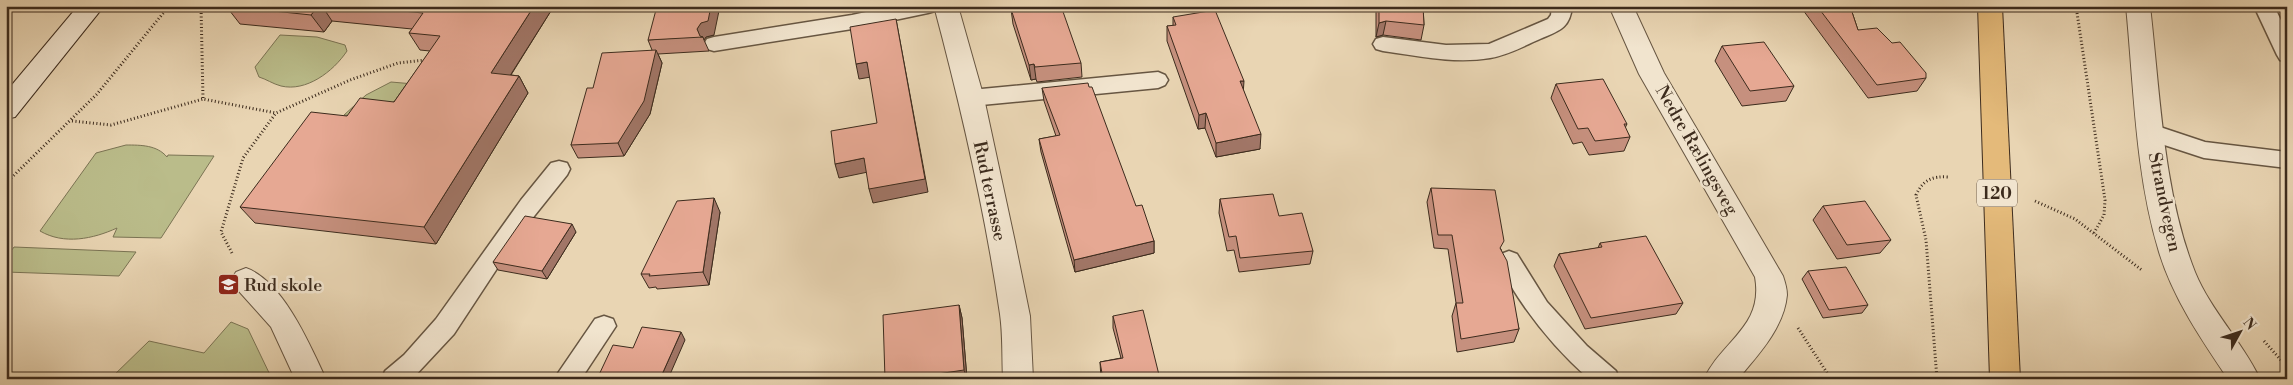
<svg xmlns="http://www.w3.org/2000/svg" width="2293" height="385" viewBox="0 0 2293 385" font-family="'Libre Bodoni',serif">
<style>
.green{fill:#babc8a;stroke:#7b7454}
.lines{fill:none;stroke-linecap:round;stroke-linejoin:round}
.lane-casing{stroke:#675642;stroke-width:3}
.street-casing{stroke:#675642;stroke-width:2}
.secondary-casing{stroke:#3c2b1d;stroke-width:2}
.primary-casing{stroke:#3c2b1d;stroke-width:2}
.path{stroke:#3c2b1d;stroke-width:3;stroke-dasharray:1 2.5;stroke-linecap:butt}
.lane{fill:#f1e4ce;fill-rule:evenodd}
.street{fill:#f1e4ce;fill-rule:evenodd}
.secondary{fill:#f1e4ce;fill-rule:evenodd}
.primary{fill:#e4ba7a;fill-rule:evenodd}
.wall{fill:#c6907e;stroke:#3c2b1d}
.shaded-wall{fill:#a17667;stroke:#3c2b1d}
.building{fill:#e6a893;stroke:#3c2b1d}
.labels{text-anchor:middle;stroke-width:5;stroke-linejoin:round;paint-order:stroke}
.shield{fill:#f1e4ce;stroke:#726252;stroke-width:1}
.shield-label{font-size:16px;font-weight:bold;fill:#3c2b1d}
.street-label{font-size:18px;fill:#3c2b1d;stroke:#f1e4ce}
.poi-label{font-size:18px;fill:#3c2b1d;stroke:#f1e4ce;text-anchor:start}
</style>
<rect width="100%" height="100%" fill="#e9d5b3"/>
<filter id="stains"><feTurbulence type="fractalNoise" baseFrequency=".004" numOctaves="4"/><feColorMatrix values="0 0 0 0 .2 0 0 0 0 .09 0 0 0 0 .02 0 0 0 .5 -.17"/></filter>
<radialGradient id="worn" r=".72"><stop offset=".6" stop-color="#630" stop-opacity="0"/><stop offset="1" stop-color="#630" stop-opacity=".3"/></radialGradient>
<!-- green -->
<g class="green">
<path d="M 280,35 L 317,37 L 345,45 L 347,51 C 333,72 306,92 281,86 C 273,84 266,79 259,77 L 255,67 Z"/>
<polygon points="391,82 437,86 370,117 344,115 366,95"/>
<path d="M 126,145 C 141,145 157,145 167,157 L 168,155 L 214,156 L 161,238 L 113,237 L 117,228 C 93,239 64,245 40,231 L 96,153 Z"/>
<polygon points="14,247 136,252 119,276 6,272 6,258"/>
<polygon points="231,322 248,329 272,379 110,379 149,341 204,353"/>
</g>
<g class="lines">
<defs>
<g id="lane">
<polygon points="894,6 938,6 935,11 928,13 852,29 714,51 707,49 704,44 707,39 714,37 852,15"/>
<path d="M 1552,6 L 1572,6 C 1570,29 1558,31 1540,39 C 1524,46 1508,55 1490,58 C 1455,64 1418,56 1383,51 L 1376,49 L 1373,44 L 1376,39 L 1383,37 L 1446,45 L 1489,44 L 1548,19 L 1551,15 Z"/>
<polygon points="2254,6 2274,6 2287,33 2287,62 2280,60 2277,55"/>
<polygon points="1158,72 1165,75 1168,80 1165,85 1158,88 971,106 964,103 960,98 964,93 971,90"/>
<polygon points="2151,124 2205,142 2287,152 2287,168 2204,158 2143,138 2140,132 2143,126"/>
<polygon points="559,161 567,163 570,169 567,175 519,235 454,334 412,379 382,379 385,371 404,355 436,319 521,200 551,163"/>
<path d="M 1509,251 L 1517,254 L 1547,302 L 1587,346 L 1616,371 L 1619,379 L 1589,379 C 1551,345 1520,306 1497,261 L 1501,254 Z"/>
<polygon points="604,316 613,319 616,326 581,379 554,379 595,319"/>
</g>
<g id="street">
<path d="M 934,6 L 958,6 L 984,98 L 1015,242 L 1030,316 L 1033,379 L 1003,379 C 1002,358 1003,335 1000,314 C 985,211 961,107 934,6 Z"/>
<path d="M 1609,6 L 1633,6 L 1664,73 L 1783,276 C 1785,282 1787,289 1787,295 C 1784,328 1758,355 1738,379 L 1704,379 C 1722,340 1764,327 1755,277 L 1639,74 Z"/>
<path d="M 2126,6 L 2150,6 C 2160,91 2163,192 2195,272 C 2211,311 2242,341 2260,379 L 2228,379 C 2201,339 2173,298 2159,252 C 2135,173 2134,87 2126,6 Z"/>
<path d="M 246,268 C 283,281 310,345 326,379 L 295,379 L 271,327 L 236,288 L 231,280 L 236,272 Z"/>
</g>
<polygon id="secondary" points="78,6 104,6 15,117 6,119 6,92"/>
<polygon id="primary" points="1978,6 2002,6 2020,379 1990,379"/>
</defs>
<!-- lane casing -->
<use href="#lane" class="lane-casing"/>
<!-- street casing -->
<use href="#street" class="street-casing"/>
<!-- secondary casing -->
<use href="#secondary" class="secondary-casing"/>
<!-- primary casing -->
<use href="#primary" class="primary-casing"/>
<!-- path -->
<g class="path">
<polyline points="201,6 203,99 276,113"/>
<polyline points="2076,6 2105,200 2104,215 2094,233"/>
<polyline points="72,121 111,125 203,99"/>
<polyline points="6,183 97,94 169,6"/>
<polyline points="2035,201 2075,219 2143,271"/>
<polyline points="232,253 221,232 243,158 276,113 350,80 398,63 425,60"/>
<polyline points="1798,328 1831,379"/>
<polyline points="2264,341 2287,367"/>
<path d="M 1937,379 L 1926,240 L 1916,195 C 1923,180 1932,176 1948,177"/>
</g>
<!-- lane -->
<use href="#lane" class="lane"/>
<!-- street -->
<use href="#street" class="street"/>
<!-- secondary -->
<use href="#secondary" class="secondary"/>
<!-- primary -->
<use href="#primary" class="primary"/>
</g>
<!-- wall -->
<g class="wall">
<polygon points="226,6 554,6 511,75 519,76 528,93 436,244 255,223 240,207 347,116 394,102 430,51 420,50 409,33 412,29 332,21 324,32 240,24"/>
<polygon points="1376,6 1423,6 1424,25 1421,40 1383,35 1376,37"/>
<polygon points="1800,6 1850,6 1858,30 1926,78 1917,91 1868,98"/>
<polygon points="1011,9 1081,63 1082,77 1037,82 1036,79 1031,80 1013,24"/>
<polygon points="1173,17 1243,89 1260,149 1216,157 1205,128 1198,129 1167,41 1167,26 1173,26"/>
<polygon points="714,35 706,37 704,40 709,51 658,54 662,63 650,114 624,156 578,158 571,145 593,88 652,50 648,40"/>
<polygon points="1722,46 1794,86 1786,101 1742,106 1715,61"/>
<polygon points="1556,84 1627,124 1625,128 1630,137 1624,151 1589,155 1582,142 1573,144 1551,98"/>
<polygon points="1042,88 1136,206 1154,241 1154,253 1075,272 1041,152 1039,139 1056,136 1044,101"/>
<polygon points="1431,188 1501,249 1519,329 1514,342 1457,352 1452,316 1456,303 1448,249 1434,248 1427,202"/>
<polygon points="1220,199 1279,216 1313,251 1310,264 1239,272 1234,250 1227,251 1219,213"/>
<polygon points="1823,206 1891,240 1880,253 1837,259 1813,220"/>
<polygon points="720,212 709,285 657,289 656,287 649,288 641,274"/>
<polygon points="576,232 547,279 498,270 493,262"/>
<polygon points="1600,243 1683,303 1676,314 1585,329 1554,266 1559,254 1598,248"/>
<polygon points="1808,271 1868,305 1862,313 1823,318 1802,279"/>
<polygon points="959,305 962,318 967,379 885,379"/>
<polygon points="1113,316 1160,379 1101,379 1100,362 1121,358 1113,328"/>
</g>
<!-- shaded-wall -->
<g class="shaded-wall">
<polygon points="318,6 322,6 332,21 324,32 311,15"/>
<polygon points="534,6 554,6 501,90 491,73"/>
<polygon points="711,6 720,6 714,35 706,37 704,40 703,37 700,37 697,29"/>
<polygon points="896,19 928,192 873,203 869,189"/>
<polygon points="1386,21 1383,35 1376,37 1379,23"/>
<polygon points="656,50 662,63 650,114 624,156 618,143"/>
<polygon points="867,62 871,77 859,79 856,64"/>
<polygon points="1034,64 1036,79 1031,80 1029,65"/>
<polygon points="519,76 528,93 436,244 424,227"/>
<polygon points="1240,81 1244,81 1243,95"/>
<polygon points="1206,113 1205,128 1198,129 1199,115"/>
<polygon points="1261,134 1260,149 1216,157 1216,143"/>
<polygon points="864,158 868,172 839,178 835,164"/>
<polygon points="714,198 720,212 709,285 703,272"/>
<polygon points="572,224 576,232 547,279 542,271"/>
<polygon points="1154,241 1154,253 1075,272 1074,260"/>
<polygon points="959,305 962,318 967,379 964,370"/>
<polygon points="681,332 685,340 668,379 660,379"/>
</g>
<!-- building -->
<g class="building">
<polygon points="226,6 318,6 311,15"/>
<polygon points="351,6 534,6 491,73 519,76 424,227 240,207 311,112 347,116 360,98 394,102 440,36 409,33 423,13"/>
<polygon points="657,6 711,6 708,21 701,23 697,29 700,36 703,37 648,40"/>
<polygon points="1026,6 1061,6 1081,63 1035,67 1034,64 1029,65 1011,9"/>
<polygon points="1379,6 1423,6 1424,25 1386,21 1379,23"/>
<polygon points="1817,6 1850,6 1858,30 1877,28 1892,43 1900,42 1926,73 1926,78 1877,85"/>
<polygon points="1215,10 1244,81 1240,81 1261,134 1216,143 1206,113 1199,115 1167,26 1176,25 1173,17"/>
<polygon points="896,19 925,179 869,189 864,158 835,164 831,131 877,123 867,62 856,64 850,27"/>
<polygon points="1764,42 1794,86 1750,91 1722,46"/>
<polygon points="656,50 644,101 618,143 571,145 587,88 593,88 602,53"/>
<polygon points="1603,79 1627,124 1624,124 1630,137 1595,141 1588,128 1578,129 1556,84"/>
<polygon points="1088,83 1089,87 1092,87 1136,206 1142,205 1154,241 1074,260 1039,139 1060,135 1042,88"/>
<polygon points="1431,188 1495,190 1504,241 1500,248 1507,261 1519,329 1461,339 1456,303 1463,303 1452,235 1438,235"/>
<polygon points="1273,194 1279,216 1302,213 1313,251 1240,258 1236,236 1229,237 1220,199"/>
<polygon points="714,198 703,272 649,276 650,274 641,274 677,201"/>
<polygon points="1865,201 1891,240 1847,245 1823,206"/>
<polygon points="525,216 572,224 542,271 493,262"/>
<polygon points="1646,236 1683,303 1591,318 1559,254 1602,247 1600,243"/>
<polygon points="1846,267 1868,305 1829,310 1808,271"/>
<polygon points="959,305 964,370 904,379 885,379 883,315"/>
<polygon points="1143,310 1160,379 1103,379 1100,362 1123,358 1113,316"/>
<polygon points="642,327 681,332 660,379 597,379 613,345 633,348"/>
<polygon points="1544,377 1559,377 1564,379 1544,379"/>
</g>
<!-- icons -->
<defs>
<symbol id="school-square" viewBox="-11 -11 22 22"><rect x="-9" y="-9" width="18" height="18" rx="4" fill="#8f2418" stroke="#f1e4ce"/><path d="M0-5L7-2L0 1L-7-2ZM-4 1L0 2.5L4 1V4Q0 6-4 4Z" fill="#fff"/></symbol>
</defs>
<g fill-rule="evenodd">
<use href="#school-square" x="216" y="272" width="25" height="25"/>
</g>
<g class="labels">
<!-- shield labels -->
<rect class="shield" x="1977" y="179.5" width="40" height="27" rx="4"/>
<g class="shield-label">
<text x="1997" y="199">120</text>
</g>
<!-- street labels -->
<g class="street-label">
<text transform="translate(1697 150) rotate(60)" y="6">Nedre Rælingsveg</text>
<text transform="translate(990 191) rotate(78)" y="6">Rud terrasse</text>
<text transform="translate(2165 202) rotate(78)" y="6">Strandvegen</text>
</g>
<!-- poi labels -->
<g class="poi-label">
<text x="244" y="291">Rud skole</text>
</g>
</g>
<!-- margin -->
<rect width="2293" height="385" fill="none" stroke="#e9d5b3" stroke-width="25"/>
<rect x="8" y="8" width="2278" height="370" fill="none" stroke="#3c2b1d" stroke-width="2.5"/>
<rect x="12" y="12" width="2268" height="360" fill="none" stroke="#3c2b1d"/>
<!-- north arrow -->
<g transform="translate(2240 332) rotate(50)" stroke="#f1e4ce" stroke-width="4" paint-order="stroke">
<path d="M0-4L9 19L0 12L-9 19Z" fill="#3c2b1d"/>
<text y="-8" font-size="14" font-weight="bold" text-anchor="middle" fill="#3c2b1d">N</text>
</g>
<rect width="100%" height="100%" filter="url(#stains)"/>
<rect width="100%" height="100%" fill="url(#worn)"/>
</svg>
